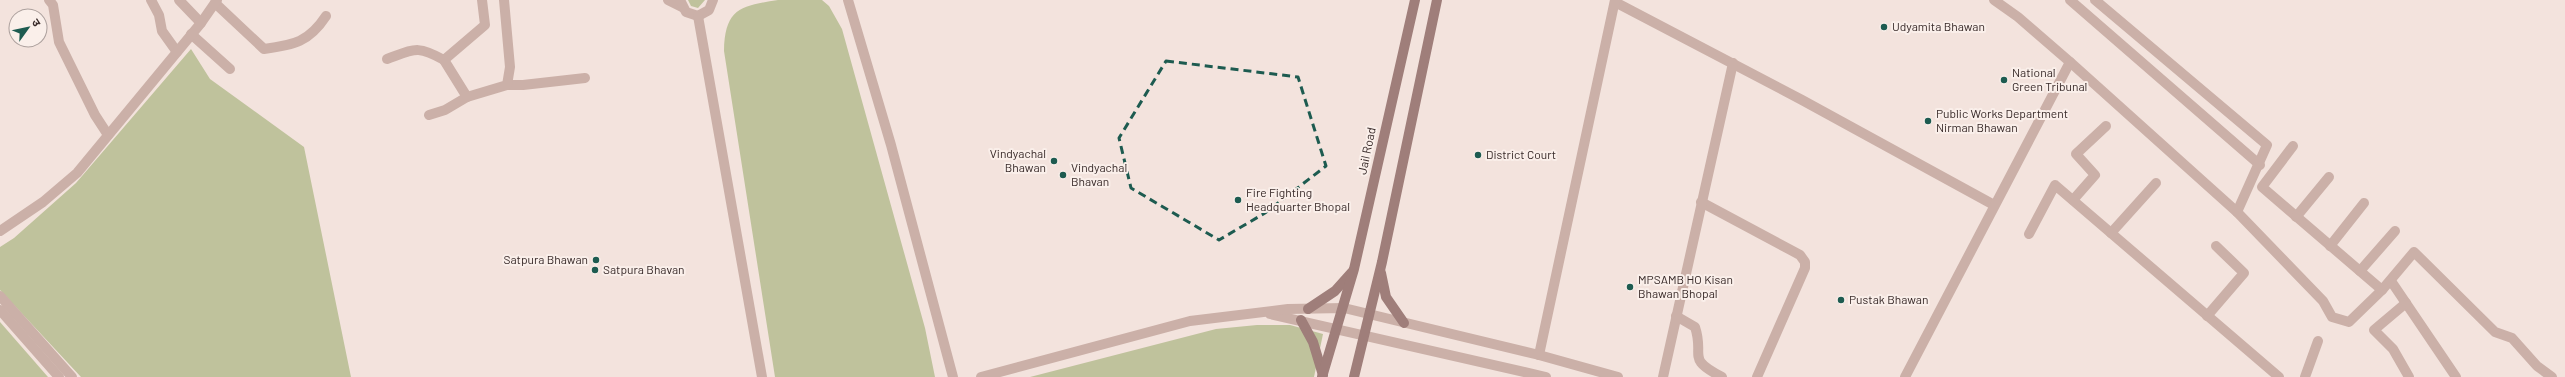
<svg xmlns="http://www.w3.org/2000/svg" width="2565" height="377" viewBox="0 0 2565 377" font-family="Barlow,'Noto Sans Devanagari',sans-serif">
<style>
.green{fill:#bfc29c}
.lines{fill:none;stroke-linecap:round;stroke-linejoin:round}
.minor{stroke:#cbb0a8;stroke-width:10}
.tertiary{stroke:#cbb0a8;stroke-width:10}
.secondary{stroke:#9f7e7a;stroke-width:10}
.marked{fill:none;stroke:#1d5b50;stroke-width:3;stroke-dasharray:8 5;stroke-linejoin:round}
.poi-dot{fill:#1d5b50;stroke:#faefea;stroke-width:1.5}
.labels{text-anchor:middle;stroke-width:4;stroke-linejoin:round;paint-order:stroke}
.poi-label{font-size:12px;fill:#382a29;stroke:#faefea;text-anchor:start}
.street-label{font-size:12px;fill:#382a29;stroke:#faefea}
</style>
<rect width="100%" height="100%" fill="#f3e3dd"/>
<!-- green -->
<g class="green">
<polygon points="688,0 705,0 698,8 691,6"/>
<path d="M 778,0 L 822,0 L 829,6 L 842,29 L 925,328 L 935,377 L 775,377 L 724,51 C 725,8 741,6 778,0 Z"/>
<polygon points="191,49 210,79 304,147 351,377 81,377 0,290 0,247 14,238 76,183"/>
<polygon points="0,322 48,377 0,377"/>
<polygon points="1257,325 1290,325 1323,334 1314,377 1030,377 1216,329"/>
</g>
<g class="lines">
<!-- minor -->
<g class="minor">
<polyline points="49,0 53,5 59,42 95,115 108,135"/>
<polyline points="151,0 159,15 162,31 177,52"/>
<polyline points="179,0 201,23"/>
<polyline points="2070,0 2260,165"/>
<polyline points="2095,0 2267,145 2237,212"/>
<polyline points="1615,2 1802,100 1994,205"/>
<path d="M 215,3 L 264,49 C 294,45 309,42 326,16"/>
<polyline points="191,34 230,69"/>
<path d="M 387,59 C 415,49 417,45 444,60"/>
<polyline points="2070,62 2237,212 2323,301 2332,317 2349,322 2382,290 2414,252 2495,332 2512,338 2537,366 2552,377"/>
<polyline points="507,85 523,85 585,78"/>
<polyline points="467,97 444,60 485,25 482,0"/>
<polyline points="429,115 445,110 467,97 507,85 510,67 504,0"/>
<polyline points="2293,146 2262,187 2382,290"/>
<polyline points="2073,200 2095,175 2076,154 2106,126"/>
<polyline points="1701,202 1800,255 1805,262 1805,268 1757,377"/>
<polyline points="2296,217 2329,177"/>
<polyline points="0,231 43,202 77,173 201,23 217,0"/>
<polyline points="2111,233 2156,183"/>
<polyline points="2029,234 2055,185 2279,377"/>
<polyline points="2330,246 2364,203"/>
<polyline points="2360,271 2395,231"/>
<polyline points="2391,281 2456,377"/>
<polyline points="2406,303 2374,330 2393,349 2409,377"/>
<path d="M 1676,316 L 1695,327 C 1705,357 1685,358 1722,377"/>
<polyline points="2207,316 2244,273 2216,246"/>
<polyline points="1539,355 1615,0"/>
<polyline points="1663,377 1733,63"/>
<polyline points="2305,377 2318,341"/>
</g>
<!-- tertiary -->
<g class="tertiary">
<polyline points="668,0 682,7"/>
<polyline points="680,0 686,12 698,16 709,10 713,0"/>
<polyline points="848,0 891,145 953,377"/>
<polyline points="698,16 762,377"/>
<polyline points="0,296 72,377"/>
<polyline points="0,310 59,377"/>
<polyline points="1270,314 1546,377"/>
<polyline points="981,377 1190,321 1288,309 1344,308 1539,355 1618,377"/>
<polyline points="1905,377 2070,62 2018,17 1994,0"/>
</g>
<!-- secondary -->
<g class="secondary">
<polyline points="1381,273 1386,297 1404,323"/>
<polyline points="1308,309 1335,291 1352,272"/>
<polyline points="1301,320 1313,342 1323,375"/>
<polyline points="1322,377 1354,269 1415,0"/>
<polyline points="1354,377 1382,262 1437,0"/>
</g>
</g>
<!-- marked area -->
<path class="marked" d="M 1166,61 L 1298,77 L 1326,166 L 1265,213 L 1219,240 L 1131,188 L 1119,138 Z"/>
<!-- markers -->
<g class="poi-dot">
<circle cx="1884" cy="27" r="4"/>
<circle cx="2004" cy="80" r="4"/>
<circle cx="1928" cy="121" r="4"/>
<circle cx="1478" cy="155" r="4"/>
<circle cx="1054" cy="161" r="4"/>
<circle cx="1063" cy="175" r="4"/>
<circle cx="1238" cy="200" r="4"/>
<circle cx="596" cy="260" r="4"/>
<circle cx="595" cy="270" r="4"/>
<circle cx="1630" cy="287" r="4"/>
<circle cx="1841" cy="300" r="4"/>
</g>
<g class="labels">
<!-- poi labels -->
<g class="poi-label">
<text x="1892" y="31">Udyamita Bhawan</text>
<text x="2012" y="77">National<tspan x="2012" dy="14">Green Tribunal</tspan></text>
<text x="1936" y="118">Public Works Department<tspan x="1936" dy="14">Nirman Bhawan</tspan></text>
<text x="1046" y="158" text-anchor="end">Vindyachal<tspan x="1046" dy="14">Bhawan</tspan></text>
<text x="1486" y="159">District Court</text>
<text x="1071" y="172">Vindyachal<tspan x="1071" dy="14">Bhavan</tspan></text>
<text x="1246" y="197">Fire Fighting<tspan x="1246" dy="14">Headquarter Bhopal</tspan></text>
<text x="588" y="264" text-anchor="end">Satpura Bhawan</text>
<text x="603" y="274">Satpura Bhavan</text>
<text x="1638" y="284">MPSAMB HO Kisan<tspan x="1638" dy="14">Bhawan Bhopal</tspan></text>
<text x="1849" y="304">Pustak Bhawan</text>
</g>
<!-- street labels -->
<g class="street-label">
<text transform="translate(1367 151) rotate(-78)" y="4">Jail Road</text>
</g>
</g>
<!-- north arrow -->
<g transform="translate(28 28) rotate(57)"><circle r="19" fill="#faefea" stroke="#aca09d"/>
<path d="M0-3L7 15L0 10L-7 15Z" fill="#1d5b50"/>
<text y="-6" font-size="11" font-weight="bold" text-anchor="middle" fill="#382a29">उ</text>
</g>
</svg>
